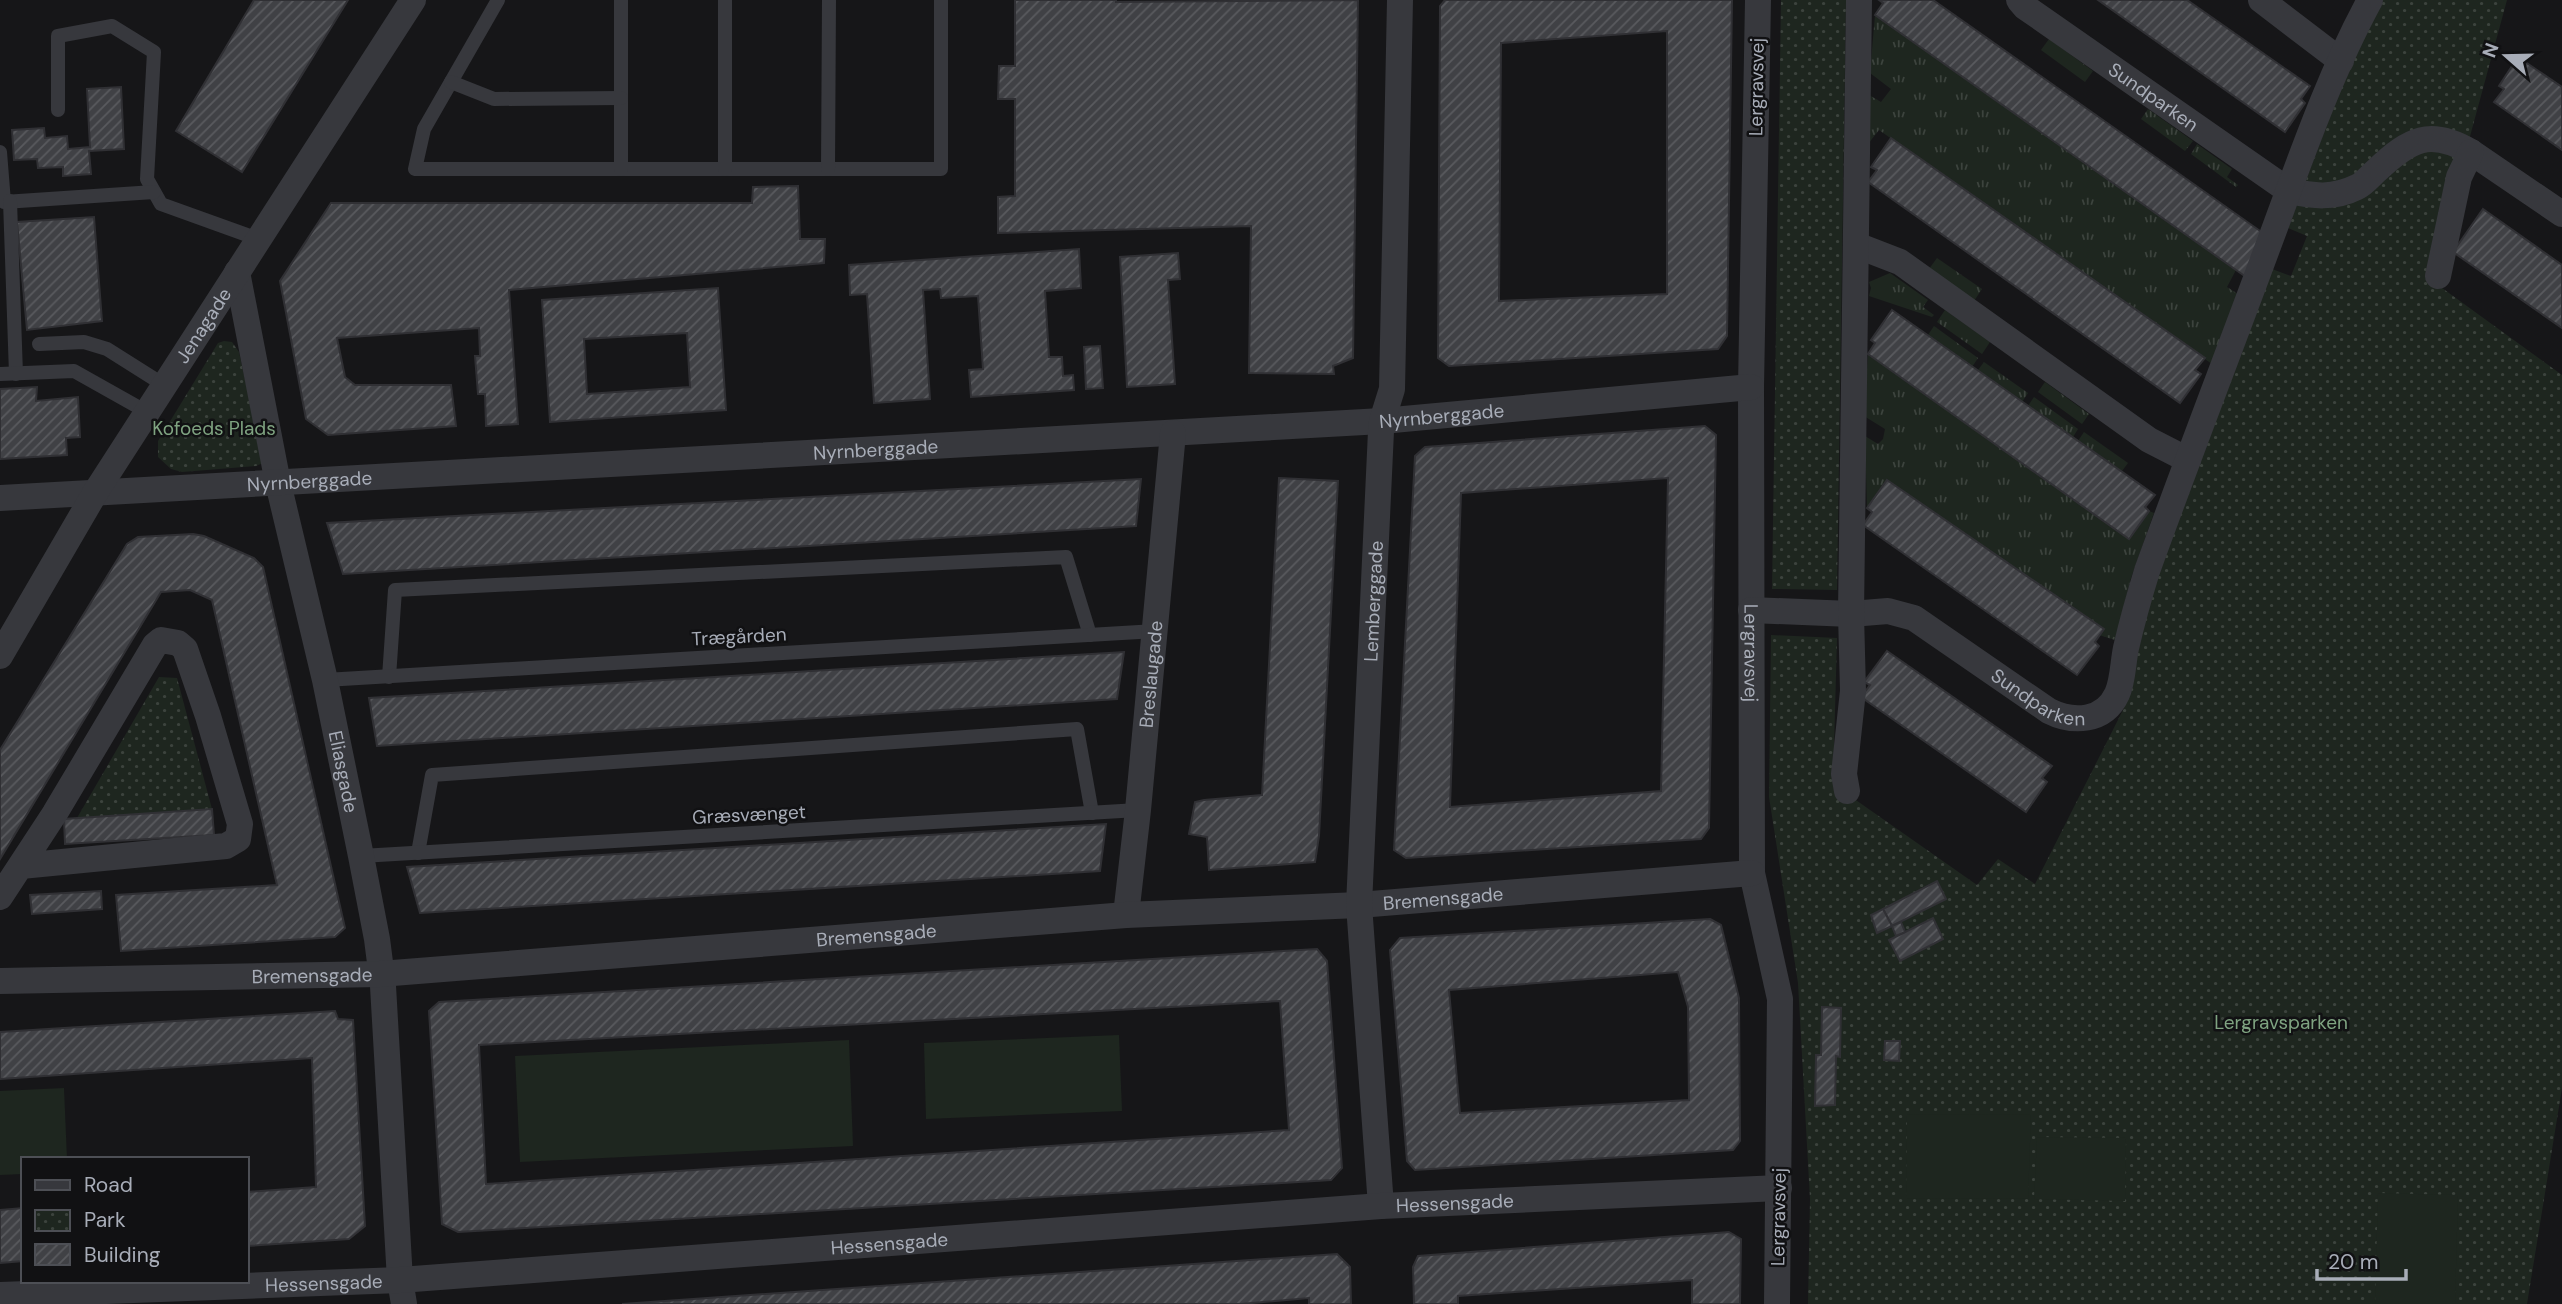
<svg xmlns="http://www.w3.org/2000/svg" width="2562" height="1304" viewBox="0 0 2562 1304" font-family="'DM Sans',sans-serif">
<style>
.grass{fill:url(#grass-tufts)}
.park{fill:url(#park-dots)}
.garden{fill:#1e261f}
.building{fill:url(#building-hatch);stroke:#303034;stroke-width:2;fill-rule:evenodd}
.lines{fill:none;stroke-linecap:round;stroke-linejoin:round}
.lane{stroke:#37383d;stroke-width:14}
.street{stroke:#37383d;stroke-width:26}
.labels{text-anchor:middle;stroke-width:5;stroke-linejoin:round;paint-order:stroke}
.street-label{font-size:19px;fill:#a8adb8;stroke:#111113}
.park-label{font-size:19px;fill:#7fa381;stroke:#111113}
</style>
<defs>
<pattern id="grass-tufts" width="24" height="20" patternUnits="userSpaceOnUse" patternTransform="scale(1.75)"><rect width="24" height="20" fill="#1e261f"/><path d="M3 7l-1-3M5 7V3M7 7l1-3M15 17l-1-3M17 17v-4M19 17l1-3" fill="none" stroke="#3c433d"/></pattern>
<pattern id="park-dots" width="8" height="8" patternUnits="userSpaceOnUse" patternTransform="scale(1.75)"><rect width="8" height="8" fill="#1e261f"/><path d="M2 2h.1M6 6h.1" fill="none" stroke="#3c433d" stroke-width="1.8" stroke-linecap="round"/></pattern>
<pattern id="building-hatch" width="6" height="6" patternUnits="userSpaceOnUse" patternTransform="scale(1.75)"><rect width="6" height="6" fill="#404145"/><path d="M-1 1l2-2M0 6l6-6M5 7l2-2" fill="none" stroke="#595a5e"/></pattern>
</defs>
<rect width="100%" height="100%" fill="#161618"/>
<!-- grass -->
<g class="grass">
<polygon points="1875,15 2236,270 2227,287 2238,294 2212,364 1879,130 1868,144 1869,95 1881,102 1891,89 1870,73"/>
<polygon points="2049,39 2093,71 2085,82 2041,50"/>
<polygon points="2148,109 2193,141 2185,151 2141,119"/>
<polygon points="2197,144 2232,169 2227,177 2238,185 2236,187 2191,154"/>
<polygon points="1937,258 1982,289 1974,301 1929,269"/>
<polygon points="1890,273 1928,300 1923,307 1934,315 1932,317 1869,296 1871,288 1869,282"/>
<polygon points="1945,310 1990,342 1982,354 1937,322"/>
<polygon points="1934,326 1978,358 1972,367 1928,335"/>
<polygon points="1868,354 2128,539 2149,511 2154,513 2131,578 2115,640 2099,635 2103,629 1887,480 1867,508 1865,436 1878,444 1883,439 1885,429 1864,416"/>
<polygon points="1984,362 2028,393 2022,402 1978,370"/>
<polygon points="2045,382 2089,414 2082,424 2038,392"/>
<polygon points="2034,397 2078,429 2073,437 2028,406"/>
<polygon points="2084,432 2128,463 2122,471 2078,441"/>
</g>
<!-- park -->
<g class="park">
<polygon points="1781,0 1846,0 1837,590 1772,589"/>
<polygon points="2380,0 2507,0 2431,280 2562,375 2562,1088 2527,1304 1808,1304 1810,1199 1798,983 1769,797 1771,635 1837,638 1833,784 1977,885 1998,859 2035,884 2124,708 2154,581 2272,269 2291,276 2307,236 2288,228 2366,21"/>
<polygon points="224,341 232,342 239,352 263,463 256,466 182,472 171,469 158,457 158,441 218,343"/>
<polygon points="159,677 177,678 212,809 77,818"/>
</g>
<!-- garden -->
<g class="garden">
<polygon points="1119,1035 1122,1111 926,1119 924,1043"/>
<polygon points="849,1040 853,1146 520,1162 515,1056"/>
<polygon points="64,1088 67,1159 23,1159 23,1174 0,1175 0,1091"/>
<polygon points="1907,1114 2031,1115 2028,1199 1906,1198"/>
<polygon points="2037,1137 2126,1138 2125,1201 2034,1199"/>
<polygon points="2378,1193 2458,1195 2455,1304 2375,1304"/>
</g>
<!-- building -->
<g class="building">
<polygon points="254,0 348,0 242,172 176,131"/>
<polygon points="1015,0 1116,0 1116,2 1358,0 1353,358 1333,366 1334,374 1249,373 1251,226 998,233 998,197 1015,196 1015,99 998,99 999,66 1015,66"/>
<path d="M 1445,0 L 1732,0 L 1727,336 L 1718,349 L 1449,366 L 1438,358 L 1440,6 ZM 1667,31 L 1667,294 L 1499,301 L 1501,43 Z"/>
<polygon points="1879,0 1933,0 2263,233 2246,277 1875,15 1883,3"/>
<polygon points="2098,0 2187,0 2310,86 2301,99 2305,103 2285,132"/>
<polygon points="2518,57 2562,87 2562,150 2494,102 2504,89 2499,86"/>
<polygon points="121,87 124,149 89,151 91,174 63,176 63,167 38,168 37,159 14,160 12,130 44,128 45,138 67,136 68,149 90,147 87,89"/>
<polygon points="1891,138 2205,358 2195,370 2201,374 2180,403 1868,182 1877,170 1871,167"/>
<polygon points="798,186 800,239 825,239 824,263 509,290 518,424 486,426 485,394 478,394 475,356 480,356 479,328 337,338 345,377 355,385 451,385 456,426 328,435 306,419 280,281 331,203 752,203 753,187"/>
<polygon points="2483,209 2562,265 2562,328 2453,252"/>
<polygon points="94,217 102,321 27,330 17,222"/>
<polygon points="1079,249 1081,288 1045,291 1049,357 1062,357 1063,376 1073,375 1074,390 971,397 969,370 983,369 978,296 941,298 940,289 923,290 930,399 874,403 867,294 850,295 849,265"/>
<polygon points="1178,253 1180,279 1168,280 1175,384 1127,387 1120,257"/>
<path d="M 718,288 L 726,410 L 550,422 L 542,300 ZM 687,333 L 690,387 L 587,394 L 584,339 Z"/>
<polygon points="1892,310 2155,495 2145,507 2149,511 2129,539 1868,354 1875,343 1871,340"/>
<polygon points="1100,346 1103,388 1086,389 1084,347"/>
<polygon points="37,387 36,401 78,397 80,437 66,438 67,455 0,459 0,389"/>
<path d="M 1705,426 L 1716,435 L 1709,828 L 1701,839 L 1406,858 L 1394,850 L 1415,456 L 1425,447 ZM 1668,478 L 1661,791 L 1450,807 L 1461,493 Z"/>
<polygon points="1279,478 1338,481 1319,836 1315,862 1209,870 1207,837 1189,834 1195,802 1204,800 1262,795"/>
<polygon points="1141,479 1136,526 343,574 327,523"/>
<polygon points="1887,480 2104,629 2095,642 2099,646 2077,675 1863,525 1872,512 1867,508"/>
<polygon points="193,534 204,536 254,558 263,567 345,928 335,937 121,951 116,895 277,885 212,600 190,590 161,592 0,859 0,750 127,544 138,537"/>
<polygon points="1887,651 2052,766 2042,778 2047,782 2026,812 1861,697 1870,685 1864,682"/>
<polygon points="1124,652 1117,699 377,746 369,698"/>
<polygon points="212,809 214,835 65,844 64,819"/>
<polygon points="1106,824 1100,871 420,913 407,867"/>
<polygon points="1937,881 1946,899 1892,926 1883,909"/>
<polygon points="101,891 102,909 32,914 30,895"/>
<polygon points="1883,909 1892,926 1877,933 1871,915"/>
<polygon points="1933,918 1943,939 1900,961 1889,940"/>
<path d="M 1710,919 L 1721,925 L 1739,998 L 1740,1141 L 1733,1150 L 1415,1170 L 1407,1161 L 1390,950 L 1400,938 ZM 1678,972 L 1688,1007 L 1689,1100 L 1460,1113 L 1449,990 Z"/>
<polygon points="1901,922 1905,932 1896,936 1892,926"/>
<path d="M 1317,949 L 1327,961 L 1342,1168 L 1331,1180 L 458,1232 L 442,1224 L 429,1011 L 439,1002 ZM 1280,1001 L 1289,1130 L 486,1184 L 479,1045 Z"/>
<polygon points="1822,1007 1841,1008 1840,1057 1836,1056 1835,1105 1815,1106 1816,1055 1821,1055"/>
<polygon points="335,1011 338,1019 353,1020 365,1226 349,1239 247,1246 247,1192 316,1187 312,1058 0,1079 0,1032"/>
<polygon points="1885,1041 1900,1041 1899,1061 1884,1060"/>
<polygon points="23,1208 23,1261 0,1263 0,1210"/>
<polygon points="1729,1232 1741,1239 1740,1304 1692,1304 1692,1280 1458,1296 1458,1304 1414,1304 1413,1267 1418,1256"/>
<polygon points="1337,1254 1350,1267 1351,1304 1309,1304 1309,1298 1241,1304 622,1304"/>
</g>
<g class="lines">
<!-- lane -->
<g class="lane">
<polyline points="498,0 424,129 415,169 941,169 941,0"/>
<polyline points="621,0 621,169"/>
<polyline points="451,82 494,99 621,98"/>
<polyline points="58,110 58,36 112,26 154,52 147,179 161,204 258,239"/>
<polyline points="0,152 4,202 154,192"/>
<polyline points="725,169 725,0"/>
<polyline points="828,169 829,0"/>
<polyline points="10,201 16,374"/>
<polyline points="39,344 84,342 107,349 164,385"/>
<polyline points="0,374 74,371 147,412"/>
<polyline points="389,677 395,590 1066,557 1090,635"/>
<polyline points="325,680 1156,631"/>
<polyline points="418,853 432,775 1077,729 1092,813"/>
<polyline points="361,856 1138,810"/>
</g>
<!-- street -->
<g class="street">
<path id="s1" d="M 1758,0 L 1751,387 L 1752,873 L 1780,999 L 1777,1304"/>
<path id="s2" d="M 2019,0 L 2025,7 L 2289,191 C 2313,196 2333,199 2357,187 C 2364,184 2371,175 2377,170 C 2410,139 2430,128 2471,152 L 2562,214"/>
<polyline points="2261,0 2341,61"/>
<polyline points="1856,245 1900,262 2149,440 2188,460"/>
<path id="s3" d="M 237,272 L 278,483 L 325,680 L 361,856 L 377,939 L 383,986 L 400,1280 L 404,1304"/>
<polyline points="2438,276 2459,177 2471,152"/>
<path id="s4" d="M 0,498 L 1382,421 L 1751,387"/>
<path id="s5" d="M 1751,610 L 1851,614 L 1888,611 L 1914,618 L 2049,711 C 2073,723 2104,722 2117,694 C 2123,681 2123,662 2126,648 C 2132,622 2139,597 2147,571 C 2186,463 2227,357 2267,249 C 2298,166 2328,77 2370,0"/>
<path id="s6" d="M 0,656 L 95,493 L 413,0"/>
<polyline points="1847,791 1844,774 1853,691 1851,614 1859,0"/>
<polyline points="0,897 55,813 155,645 161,640 178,643 185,649 208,716 240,824 238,839 226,846 21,866"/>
<path id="s7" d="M 1126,915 L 1138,810 L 1173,433"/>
<path id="s8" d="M 0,981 L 380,974 L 1126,915 L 1359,905 L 1752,873"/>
<path id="s9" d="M 1381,1206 L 1359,905 L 1381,431 L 1382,421 L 1392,389 L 1400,0"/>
<path id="s10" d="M 0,1295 L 400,1280 L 1381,1206 L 1779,1188"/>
</g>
</g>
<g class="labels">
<!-- street labels -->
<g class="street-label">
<text transform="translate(1756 87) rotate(-89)" y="7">Lergravsvej</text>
<text dy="7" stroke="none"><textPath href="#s2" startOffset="166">Sundparken</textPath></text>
<text dy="7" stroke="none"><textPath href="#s6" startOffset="388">Jenagade</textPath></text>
<text dy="7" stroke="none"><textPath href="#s4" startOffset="1444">Nyrnberggade</textPath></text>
<text dy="7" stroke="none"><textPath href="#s4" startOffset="877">Nyrnberggade</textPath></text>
<text dy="7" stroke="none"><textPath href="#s4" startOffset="310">Nyrnberggade</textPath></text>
<text dy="7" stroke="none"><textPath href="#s9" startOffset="606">Lemberggade</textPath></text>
<text transform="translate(739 636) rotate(-3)" y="7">Trægården</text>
<text dy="7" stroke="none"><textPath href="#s1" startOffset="653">Lergravsvej</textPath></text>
<text dy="7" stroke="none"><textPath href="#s7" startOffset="242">Breslaugade</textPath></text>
<text dy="7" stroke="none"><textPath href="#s5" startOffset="313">Sundparken</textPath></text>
<text dy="7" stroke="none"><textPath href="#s3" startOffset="511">Eliasgade</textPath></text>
<text transform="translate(749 814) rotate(-3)" y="7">Græsvænget</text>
<text dy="7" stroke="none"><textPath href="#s8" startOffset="1446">Bremensgade</textPath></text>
<text dy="7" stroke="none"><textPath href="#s8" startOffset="878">Bremensgade</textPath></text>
<text dy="7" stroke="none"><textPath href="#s8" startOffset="312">Bremensgade</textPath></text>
<text dy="7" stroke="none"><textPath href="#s10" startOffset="1458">Hessensgade</textPath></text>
<text transform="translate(1778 1217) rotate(-89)" y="7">Lergravsvej</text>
<text dy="7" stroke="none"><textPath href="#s10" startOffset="891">Hessensgade</textPath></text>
<text dy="7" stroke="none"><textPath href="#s10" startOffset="324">Hessensgade</textPath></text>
</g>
<!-- park labels -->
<g class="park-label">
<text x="214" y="435">Kofoeds Plads</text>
<text x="2281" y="1029">Lergravsparken</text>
</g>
</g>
<!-- legend -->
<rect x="21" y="1157" width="228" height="126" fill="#111113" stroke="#4d4f55" stroke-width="2"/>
<rect x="35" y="1180" width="35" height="10" fill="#37383d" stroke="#4d4f55" stroke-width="2"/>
<text x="84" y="1192" font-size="21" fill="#a8adb8">Road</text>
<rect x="35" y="1210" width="35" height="21" fill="url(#park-dots)" stroke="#4d4f55" stroke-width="2"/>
<text x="84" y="1227" font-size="21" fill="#a8adb8">Park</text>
<rect x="35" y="1244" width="35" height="21" fill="url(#building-hatch)" stroke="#4d4f55" stroke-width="2"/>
<text x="84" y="1262" font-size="21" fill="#a8adb8">Building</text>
<!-- north arrow -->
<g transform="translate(2506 56) rotate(290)" stroke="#111113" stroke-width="5" paint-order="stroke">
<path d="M0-5L12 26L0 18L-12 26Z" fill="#a8adb8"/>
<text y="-10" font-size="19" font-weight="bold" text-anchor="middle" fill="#a8adb8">N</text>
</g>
<!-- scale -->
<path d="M2317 1269v10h89v-10" fill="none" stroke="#a8adb8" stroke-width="3.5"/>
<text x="2328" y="1269" font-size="21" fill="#a8adb8" stroke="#111113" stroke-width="5" paint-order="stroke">20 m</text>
</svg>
